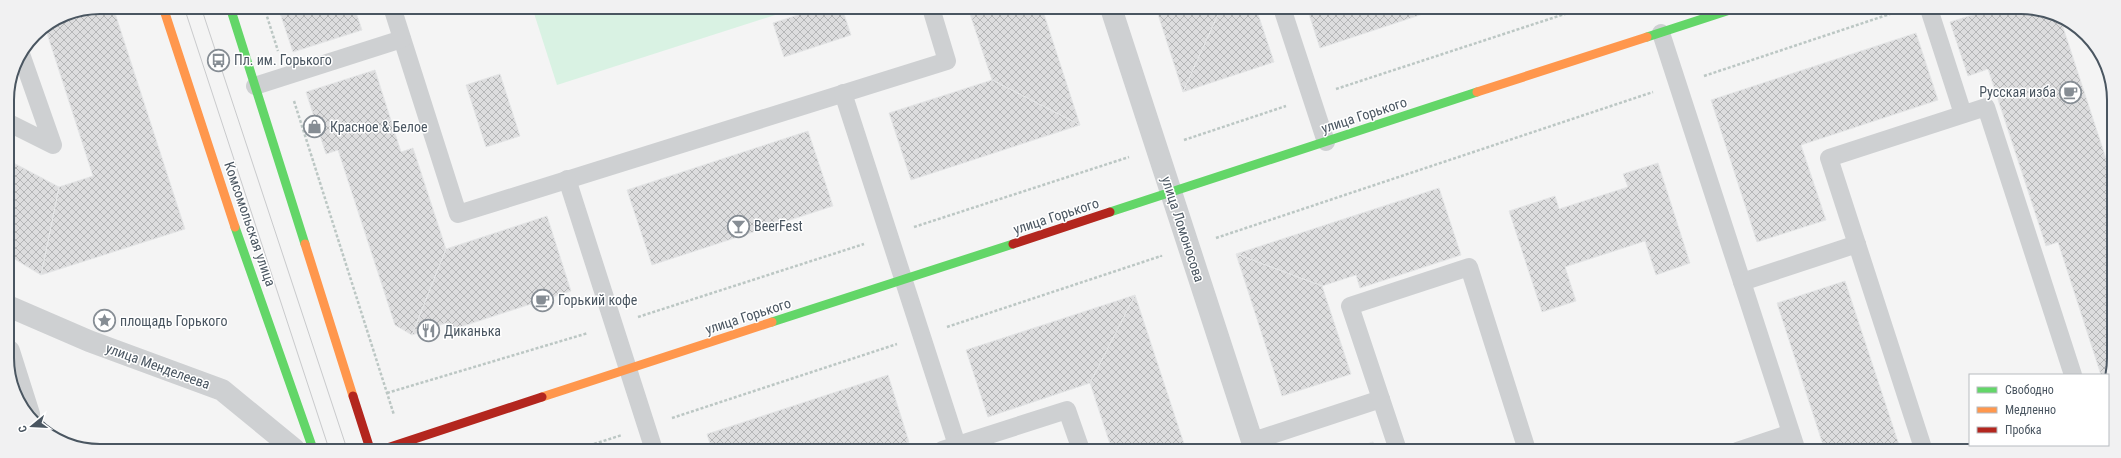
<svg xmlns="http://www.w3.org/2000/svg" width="2121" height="458" viewBox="0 0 2121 458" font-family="'Roboto Condensed',sans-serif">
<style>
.green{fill:#d9f2e3}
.building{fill:url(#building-cross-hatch);stroke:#e5e6e7}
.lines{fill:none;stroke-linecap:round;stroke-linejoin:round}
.path{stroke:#bcc7c4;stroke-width:2.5;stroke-dasharray:3 2;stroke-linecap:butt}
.lane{stroke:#ced0d2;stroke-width:18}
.street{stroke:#ced0d2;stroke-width:22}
.fast{stroke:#63d668;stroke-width:9}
.slow{stroke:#ff974d;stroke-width:9}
.jam{stroke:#b3261e;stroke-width:9}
.tram{stroke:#c9cacc;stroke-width:1}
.labels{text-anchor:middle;stroke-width:3;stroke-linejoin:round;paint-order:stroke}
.poi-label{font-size:14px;fill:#4a5661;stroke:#fff;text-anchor:start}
.street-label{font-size:14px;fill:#4a5661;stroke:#fff}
.rim{fill:none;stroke:#4a5661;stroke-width:2}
</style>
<defs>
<pattern id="building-cross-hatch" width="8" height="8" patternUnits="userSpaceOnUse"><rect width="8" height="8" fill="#ddddde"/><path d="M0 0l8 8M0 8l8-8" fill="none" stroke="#b5b6b7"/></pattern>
</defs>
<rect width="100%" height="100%" fill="#f4f4f4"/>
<!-- green -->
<polygon class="green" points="532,7 797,8 557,85"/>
<!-- building -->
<g class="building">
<polygon points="100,7 113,7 185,229 41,275 59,187 93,176 45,27 65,14"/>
<polygon points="278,7 354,7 362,30 293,52"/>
<polygon points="820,8 842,8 851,35 784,57 773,23"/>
<polygon points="968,8 1042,8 1080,125 992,80"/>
<polygon points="1156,8 1221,8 1183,92"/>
<polygon points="1221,8 1256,8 1274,62 1183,92"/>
<polygon points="1307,8 1441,8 1320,48"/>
<polygon points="1992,9 2039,9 2061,21 2112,177 2112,376 2108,383 2108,375 2101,375 2058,242 2046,246 1988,69 1968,76 1950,22"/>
<polygon points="1916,33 1938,100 1801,145 1826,220 1757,242 1711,100"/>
<polygon points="375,70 401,152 413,148 446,249 412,335 395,325 338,150 326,154 306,92"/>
<polygon points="500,74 520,136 486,147 466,85"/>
<polygon points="992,80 1080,125 911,180 889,113"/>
<polygon points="808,131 833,206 652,265 627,190"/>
<polygon points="8,160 59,187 41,275 8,255"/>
<polygon points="1658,163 1690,263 1656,275 1645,241 1565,267 1576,301 1542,312 1509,211 1555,196 1559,209 1628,187 1623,174"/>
<polygon points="1439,188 1461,255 1360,288 1356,275 1322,286 1236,254"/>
<polygon points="547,216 571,291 448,331 446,323 412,335 446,249"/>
<polygon points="1236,254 1322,286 1351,374 1282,396"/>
<polygon points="1845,281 1901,451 1825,451 1777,303"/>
<polygon points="1135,295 1186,450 1112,450 1090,383"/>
<polygon points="1135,295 1090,383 988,417 966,350"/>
<polygon points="888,375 909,442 886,450 712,450 707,434"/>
<polygon points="1373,442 1375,450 1348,450"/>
</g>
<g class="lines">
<!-- path -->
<g class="path">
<polyline points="264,7 278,51"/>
<polyline points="1704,76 1902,10"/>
<polyline points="1336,89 1583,8"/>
<polyline points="294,101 394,415"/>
<polyline points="1184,140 1286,106"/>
<polyline points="914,227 1129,157"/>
<polyline points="1216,238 1653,92"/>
<polyline points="638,317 864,244"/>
<polyline points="947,327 1161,256 1161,257"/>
<polyline points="387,393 588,333"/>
<polyline points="672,418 897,344"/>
<polyline points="575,450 622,435"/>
</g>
<!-- lane -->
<g class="lane">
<polyline points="392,7 458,214 947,61 931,8"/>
<polyline points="1282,8 1326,142"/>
<polyline points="1929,9 1963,114"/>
<polyline points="1661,33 1797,451"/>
<polyline points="255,86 402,39"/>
<polyline points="843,93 957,445"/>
<polyline points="7,122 53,145 21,54"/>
<polyline points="567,179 654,450"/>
<polyline points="1742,282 1857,244"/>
<polyline points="1253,441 1381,399"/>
<polyline points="942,450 1067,410 1081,450"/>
<polyline points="1398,450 1350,306 1469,267 1527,450"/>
<polyline points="1737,451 1791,433"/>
<polyline points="1924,451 1829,158 1986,107 2073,375"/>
</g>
<!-- street -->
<g class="street">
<polyline points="1111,8 1255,450"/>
<polyline points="8,306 89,341 222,390 294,449"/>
<polyline points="9,351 29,414"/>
</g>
<!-- fast -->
<g class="fast">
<polyline points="230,7 305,244"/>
<polyline points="1647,37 1736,8"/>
<polyline points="1110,212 1477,92"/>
<polyline points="235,227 313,449"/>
<polyline points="772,322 1013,244"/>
</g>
<!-- slow -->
<g class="slow">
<polyline points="163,7 235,227"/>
<polyline points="1477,92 1647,37"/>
<polyline points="305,244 353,396"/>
<polyline points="542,397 772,322"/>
</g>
<!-- jam -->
<g class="jam">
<polyline points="1013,244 1110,212"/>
<polyline points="353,396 370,449"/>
<polyline points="384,449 542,397"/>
</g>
<!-- tram -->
<g class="tram">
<polyline points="184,7 329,449"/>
<polyline points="201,7 347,449"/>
</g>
</g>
<!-- icons -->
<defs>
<symbol id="bus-ring" viewBox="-11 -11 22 22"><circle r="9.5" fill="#fff" stroke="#868d94" stroke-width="1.5"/><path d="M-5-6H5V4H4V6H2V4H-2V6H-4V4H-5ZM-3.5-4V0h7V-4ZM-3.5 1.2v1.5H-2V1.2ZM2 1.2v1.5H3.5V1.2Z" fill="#868d94"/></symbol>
<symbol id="cafe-ring" viewBox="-11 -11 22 22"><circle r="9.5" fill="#fff" stroke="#868d94" stroke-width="1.5"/><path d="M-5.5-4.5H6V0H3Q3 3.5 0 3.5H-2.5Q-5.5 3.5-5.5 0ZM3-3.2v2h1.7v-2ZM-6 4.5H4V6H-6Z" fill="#868d94"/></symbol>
<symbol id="shop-ring" viewBox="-11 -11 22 22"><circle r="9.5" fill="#fff" stroke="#868d94" stroke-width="1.5"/><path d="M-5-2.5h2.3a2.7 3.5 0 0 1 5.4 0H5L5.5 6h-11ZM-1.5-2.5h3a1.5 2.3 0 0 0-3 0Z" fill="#868d94"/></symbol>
<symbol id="bar-ring" viewBox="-11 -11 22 22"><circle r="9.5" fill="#fff" stroke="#868d94" stroke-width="1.5"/><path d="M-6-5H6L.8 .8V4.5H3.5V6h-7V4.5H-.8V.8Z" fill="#868d94"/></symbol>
<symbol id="sight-ring" viewBox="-11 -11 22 22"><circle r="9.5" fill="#fff" stroke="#868d94" stroke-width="1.5"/><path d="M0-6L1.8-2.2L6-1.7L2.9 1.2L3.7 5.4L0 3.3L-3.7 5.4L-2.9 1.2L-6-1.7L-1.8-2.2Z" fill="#868d94"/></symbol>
<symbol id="restaurant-ring" viewBox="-11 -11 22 22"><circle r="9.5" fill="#fff" stroke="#868d94" stroke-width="1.5"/><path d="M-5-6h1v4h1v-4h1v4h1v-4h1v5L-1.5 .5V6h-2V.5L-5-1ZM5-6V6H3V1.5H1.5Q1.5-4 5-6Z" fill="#868d94"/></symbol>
</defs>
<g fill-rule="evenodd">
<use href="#bus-ring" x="206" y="48" width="25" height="25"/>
<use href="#cafe-ring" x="2058" y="80" width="25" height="25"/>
<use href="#shop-ring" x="302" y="114" width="25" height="25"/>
<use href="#bar-ring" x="726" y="214" width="25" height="25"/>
<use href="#cafe-ring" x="530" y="288" width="25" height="25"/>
<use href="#sight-ring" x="92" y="308" width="25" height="25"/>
<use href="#restaurant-ring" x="416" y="318" width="25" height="25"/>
</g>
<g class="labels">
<!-- poi labels -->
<g class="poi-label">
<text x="234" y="65">Пл. им. Горького</text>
<text x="2056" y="97" text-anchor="end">Русская изба</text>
<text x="330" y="132">Красное &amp; Белое</text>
<text x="754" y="231">BeerFest</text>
<text x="558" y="305">Горький кофе</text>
<text x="120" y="326">площадь Горького</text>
<text x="444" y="336">Диканька</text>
</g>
<!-- street labels -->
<g class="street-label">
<text transform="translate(1364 115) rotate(-18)" y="5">улица Горького</text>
<text transform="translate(1056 216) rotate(-18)" y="5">улица Горького</text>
<text transform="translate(250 224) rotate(71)" y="5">Комсомольская улица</text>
<text transform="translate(1183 229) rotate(72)" y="5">улица Ломоносова</text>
<text transform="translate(748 316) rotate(-18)" y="5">улица Горького</text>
<text transform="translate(158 366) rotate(20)" y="5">улица Менделеева</text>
</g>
</g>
<!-- crop -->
<path d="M0 0H2121V458H0ZM100 14H2021A86 86 0 0 1 2107 100V358A86 86 0 0 1 2021 444H100A86 86 0 0 1 14 358V100A86 86 0 0 1 100 14Z" fill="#f1f1f2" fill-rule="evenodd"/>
<path class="rim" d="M100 14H2021A86 86 0 0 1 2107 100V358A86 86 0 0 1 2021 444H100A86 86 0 0 1 14 358V100A86 86 0 0 1 100 14Z"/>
<!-- legend -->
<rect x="1969" y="374" width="140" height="72" fill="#ffffff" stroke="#b7bbc0"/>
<rect x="1977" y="387" width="20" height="6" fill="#63d668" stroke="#b7bbc0"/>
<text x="2005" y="394" font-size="12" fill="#4a5661">Свободно</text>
<rect x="1977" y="407" width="20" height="6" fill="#ff974d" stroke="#b7bbc0"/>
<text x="2005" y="414" font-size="12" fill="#4a5661">Медленно</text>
<rect x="1977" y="427" width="20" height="6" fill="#b3261e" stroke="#b7bbc0"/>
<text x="2005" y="434" font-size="12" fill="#4a5661">Пробка</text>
<!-- north arrow -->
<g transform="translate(32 426) rotate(252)" stroke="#ffffff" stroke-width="3" paint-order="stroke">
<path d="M0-3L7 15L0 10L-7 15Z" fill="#4a5661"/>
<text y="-6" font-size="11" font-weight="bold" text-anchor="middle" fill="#4a5661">С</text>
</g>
</svg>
